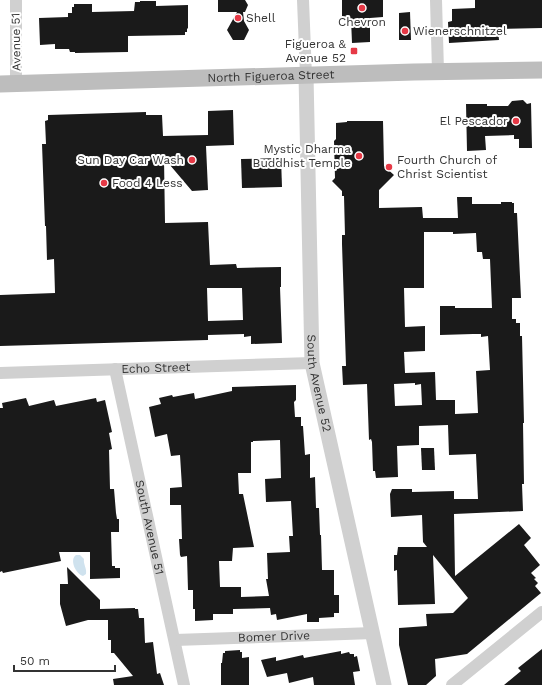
<svg xmlns="http://www.w3.org/2000/svg" width="542" height="685" viewBox="0 0 542 685" font-family="'Work Sans',sans-serif">
<style>
.water{fill:#cfe2ee}
.building{fill:#1a1a1a;fill-rule:evenodd}
.lines{fill:none;stroke-linecap:round;stroke-linejoin:round}
.minor{stroke:#d0d0d0;stroke-width:12}
.tertiary{stroke:#d0d0d0;stroke-width:15}
.secondary{stroke:#bdbdbd;stroke-width:17}
.poi-dot{fill:#e63946;stroke:#fff;stroke-width:1.5}
.labels{text-anchor:middle;stroke-width:4;stroke-linejoin:round;paint-order:stroke}
.poi-label{font-size:12px;fill:#333;stroke:#fff;text-anchor:start}
.street-label{font-size:12px;fill:#333;stroke:#fff}
</style>
<rect width="100%" height="100%" fill="#fff"/>
<!-- water -->
<path class="water" d="M 76,555 L 80,555 L 84,559 C 83,564 87,568 86,574 L 83,576 C 76,574 69,560 76,555 Z"/>
<!-- building -->
<g class="building">
<polygon points="218,0 245,0 248,5 245,12 243,12 244,21 249,30 244,40 233,40 227,30 237,12 218,12"/>
<polygon points="342,0 383,0 383,17 370,18 370,42 352,43 351,19 342,19"/>
<polygon points="475,0 542,0 542,28 498,29 499,40 449,43 448,22 452,21 452,9 475,8"/>
<polygon points="140,1 156,1 156,6 188,5 188,29 187,28 187,32 185,32 185,35 128,36 128,52 75,53 75,52 70,52 69,49 55,49 55,44 40,45 39,18 68,17 68,13 72,13 72,7 74,7 74,4 92,4 92,12 134,11 135,2 140,2"/>
<polygon points="410,12 411,40 399,40 399,13"/>
<polygon points="523,100 527,104 531,103 532,148 519,148 519,139 514,139 514,135 485,136 486,150 467,151 466,104 487,104 487,106 508,106 512,101"/>
<path d="M 233,110 L 234,145 L 206,146 L 208,190 L 192,191 L 164,158 L 165,223 L 208,222 L 210,265 L 236,264 L 237,268 L 281,267 L 281,287 L 280,287 L 282,343 L 251,344 L 251,336 L 244,337 L 244,334 L 208,335 L 208,340 L 0,346 L 0,295 L 55,293 L 54,259 L 47,260 L 46,226 L 45,226 L 42,144 L 46,144 L 45,121 L 48,120 L 48,115 L 146,112 L 146,115 L 162,115 L 163,136 L 208,135 L 208,111 ZM 207,288 L 242,288 L 243,320 L 208,321 Z"/>
<path d="M 347,121 L 383,121 L 384,166 L 394,175 L 379,190 L 379,208 L 421,207 L 422,207 L 423,218 L 458,218 L 457,197 L 472,197 L 472,204 L 501,204 L 501,202 L 512,202 L 512,203 L 514,203 L 514,213 L 517,213 L 521,298 L 512,298 L 512,319 L 516,319 L 516,323 L 520,323 L 520,336 L 522,336 L 524,423 L 523,423 L 524,484 L 522,484 L 523,511 L 454,514 L 455,576 L 519,524 L 531,538 L 524,545 L 540,565 L 531,573 L 536,578 L 534,579 L 538,583 L 535,586 L 541,593 L 467,654 L 435,659 L 436,676 L 426,685 L 408,685 L 399,645 L 399,628 L 427,626 L 426,614 L 453,613 L 468,598 L 433,555 L 435,604 L 398,605 L 397,570 L 394,571 L 394,555 L 397,555 L 398,547 L 427,547 L 423,542 L 422,515 L 391,517 L 390,494 L 392,489 L 412,489 L 412,492 L 454,491 L 454,499 L 478,499 L 476,454 L 449,455 L 448,425 L 419,426 L 419,445 L 397,446 L 398,477 L 376,478 L 375,471 L 373,471 L 372,442 L 371,439 L 369,440 L 367,384 L 343,385 L 342,366 L 346,366 L 342,244 L 342,235 L 345,235 L 344,196 L 342,196 L 342,191 L 332,181 L 335,178 L 334,141 L 336,139 L 336,123 L 347,122 ZM 424,232 L 453,232 L 453,234 L 476,233 L 477,252 L 482,252 L 483,259 L 490,259 L 492,308 L 455,308 L 455,306 L 440,306 L 440,335 L 473,334 L 481,334 L 481,337 L 488,336 L 490,370 L 476,371 L 478,413 L 455,414 L 455,400 L 436,400 L 435,372 L 405,373 L 404,352 L 425,351 L 425,326 L 405,327 L 404,288 L 424,288 ZM 415,383 L 415,385 L 421,384 L 422,405 L 395,406 L 394,384 Z"/>
<polygon points="281,158 282,187 242,188 241,159"/>
<path d="M 296,385 L 296,400 L 294,402 L 295,417 L 301,417 L 301,426 L 303,426 L 305,455 L 310,454 L 310,478 L 315,477 L 316,508 L 319,508 L 320,535 L 321,535 L 322,570 L 334,570 L 334,595 L 339,595 L 339,613 L 334,613 L 334,617 L 319,618 L 319,622 L 307,622 L 307,614 L 277,620 L 276,614 L 271,615 L 270,608 L 233,609 L 233,614 L 213,614 L 213,620 L 195,621 L 195,609 L 193,609 L 193,590 L 188,590 L 187,556 L 181,557 L 180,555 L 179,539 L 182,539 L 181,505 L 170,505 L 170,488 L 182,487 L 180,455 L 171,456 L 167,434 L 155,437 L 149,407 L 161,404 L 159,398 L 172,395 L 173,397 L 194,393 L 195,399 L 232,391 L 232,387 ZM 280,440 L 281,478 L 265,479 L 266,502 L 291,501 L 293,536 L 289,536 L 290,552 L 267,553 L 268,579 L 266,579 L 269,596 L 241,597 L 241,587 L 220,587 L 219,561 L 232,561 L 233,548 L 254,547 L 243,494 L 239,494 L 238,473 L 251,473 L 251,442 L 253,442 L 253,441 Z"/>
<polygon points="26,398 29,406 54,400 56,406 96,398 97,402 105,400 112,432 109,433 112,449 109,450 110,489 114,489 116,513 117,519 119,519 119,532 111,532 112,566 115,566 115,568 120,568 120,578 90,579 90,552 59,552 61,561 3,573 2,571 0,572 0,408 3,408 2,403"/>
<polygon points="421,448 434,448 435,470 422,470"/>
<polygon points="67,567 100,600 100,609 135,608 135,609 138,609 139,618 144,618 145,643 153,642 157,674 160,673 164,685 114,685 113,679 133,676 114,653 111,653 111,640 108,640 108,620 88,620 66,626 60,604 60,584 68,584"/>
<polygon points="542,649 542,685 504,685 521,671 518,668"/>
<polygon points="240,650 240,652 242,652 242,658 249,657 249,685 221,685 221,663 222,663 223,653 225,653 225,651"/>
<polygon points="341,651 341,654 349,652 350,654 354,654 354,657 357,656 360,671 353,672 355,685 314,685 313,677 289,683 287,673 267,677 261,660 276,657 276,661 303,655 304,658"/>
</g>
<g class="lines">
<!-- minor -->
<g class="minor">
<polyline points="16,0 16,83"/>
<polyline points="303,0 306,75"/>
<polyline points="436,0 438,71"/>
<path id="s1" d="M 115,369 L 184,685"/>
<path id="s2" d="M 0,373 L 312,363"/>
<path id="s3" d="M 175,640 L 373,633"/>
<polyline points="452,685 542,612"/>
</g>
<!-- tertiary -->
<path class="tertiary" id="s4" d="M 306,75 L 312,363 L 384,685"/>
<!-- secondary -->
<path class="secondary" id="s5" d="M 0,84 L 414,72 L 542,70"/>
</g>
<!-- markers -->
<g class="poi-dot">
<circle cx="362" cy="8" r="4"/>
<circle cx="238" cy="18" r="4"/>
<circle cx="405" cy="31" r="4"/>
<rect x="350" y="47" width="8" height="8" rx="2"/>
<circle cx="516" cy="121" r="4"/>
<circle cx="359" cy="156" r="4"/>
<circle cx="192" cy="160" r="4"/>
<circle cx="389" cy="167" r="4"/>
<circle cx="104" cy="183" r="4"/>
</g>
<g class="labels">
<!-- poi labels -->
<g class="poi-label">
<text x="246" y="22">Shell</text>
<text x="362" y="26" text-anchor="middle">Chevron</text>
<text x="413" y="35">Wienerschnitzel</text>
<text x="346" y="48" text-anchor="end">Figueroa &amp;<tspan x="346" dy="14">Avenue 52</tspan></text>
<text x="508" y="125" text-anchor="end">El Pescador</text>
<text x="351" y="153" text-anchor="end">Mystic Dharma<tspan x="351" dy="14">Buddhist Temple</tspan></text>
<text x="184" y="164" text-anchor="end">Sun Day Car Wash</text>
<text x="397" y="164">Fourth Church of<tspan x="397" dy="14">Christ Scientist</tspan></text>
<text x="112" y="187">Food 4 Less</text>
</g>
<!-- street labels -->
<g class="street-label">
<text transform="translate(16 42) rotate(-91)" y="4">Avenue 51</text>
<text dy="4" stroke="none"><textPath href="#s5" startOffset="271">North Figueroa Street</textPath></text>
<text dy="4" stroke="none"><textPath href="#s2" startOffset="156">Echo Street</textPath></text>
<text dy="4" stroke="none"><textPath href="#s4" startOffset="309">South Avenue 52</textPath></text>
<text dy="4" stroke="none"><textPath href="#s1" startOffset="162">South Avenue 51</textPath></text>
<text dy="4" stroke="none"><textPath href="#s3" startOffset="99">Bomer Drive</textPath></text>
</g>
</g>
<!-- scale -->
<path d="M14 665v6h101v-6" fill="none" stroke="#333333" stroke-width="2"/>
<text x="20" y="665" font-size="12" fill="#333333" stroke="#ffffff" stroke-width="3" paint-order="stroke">50 m</text>
</svg>
